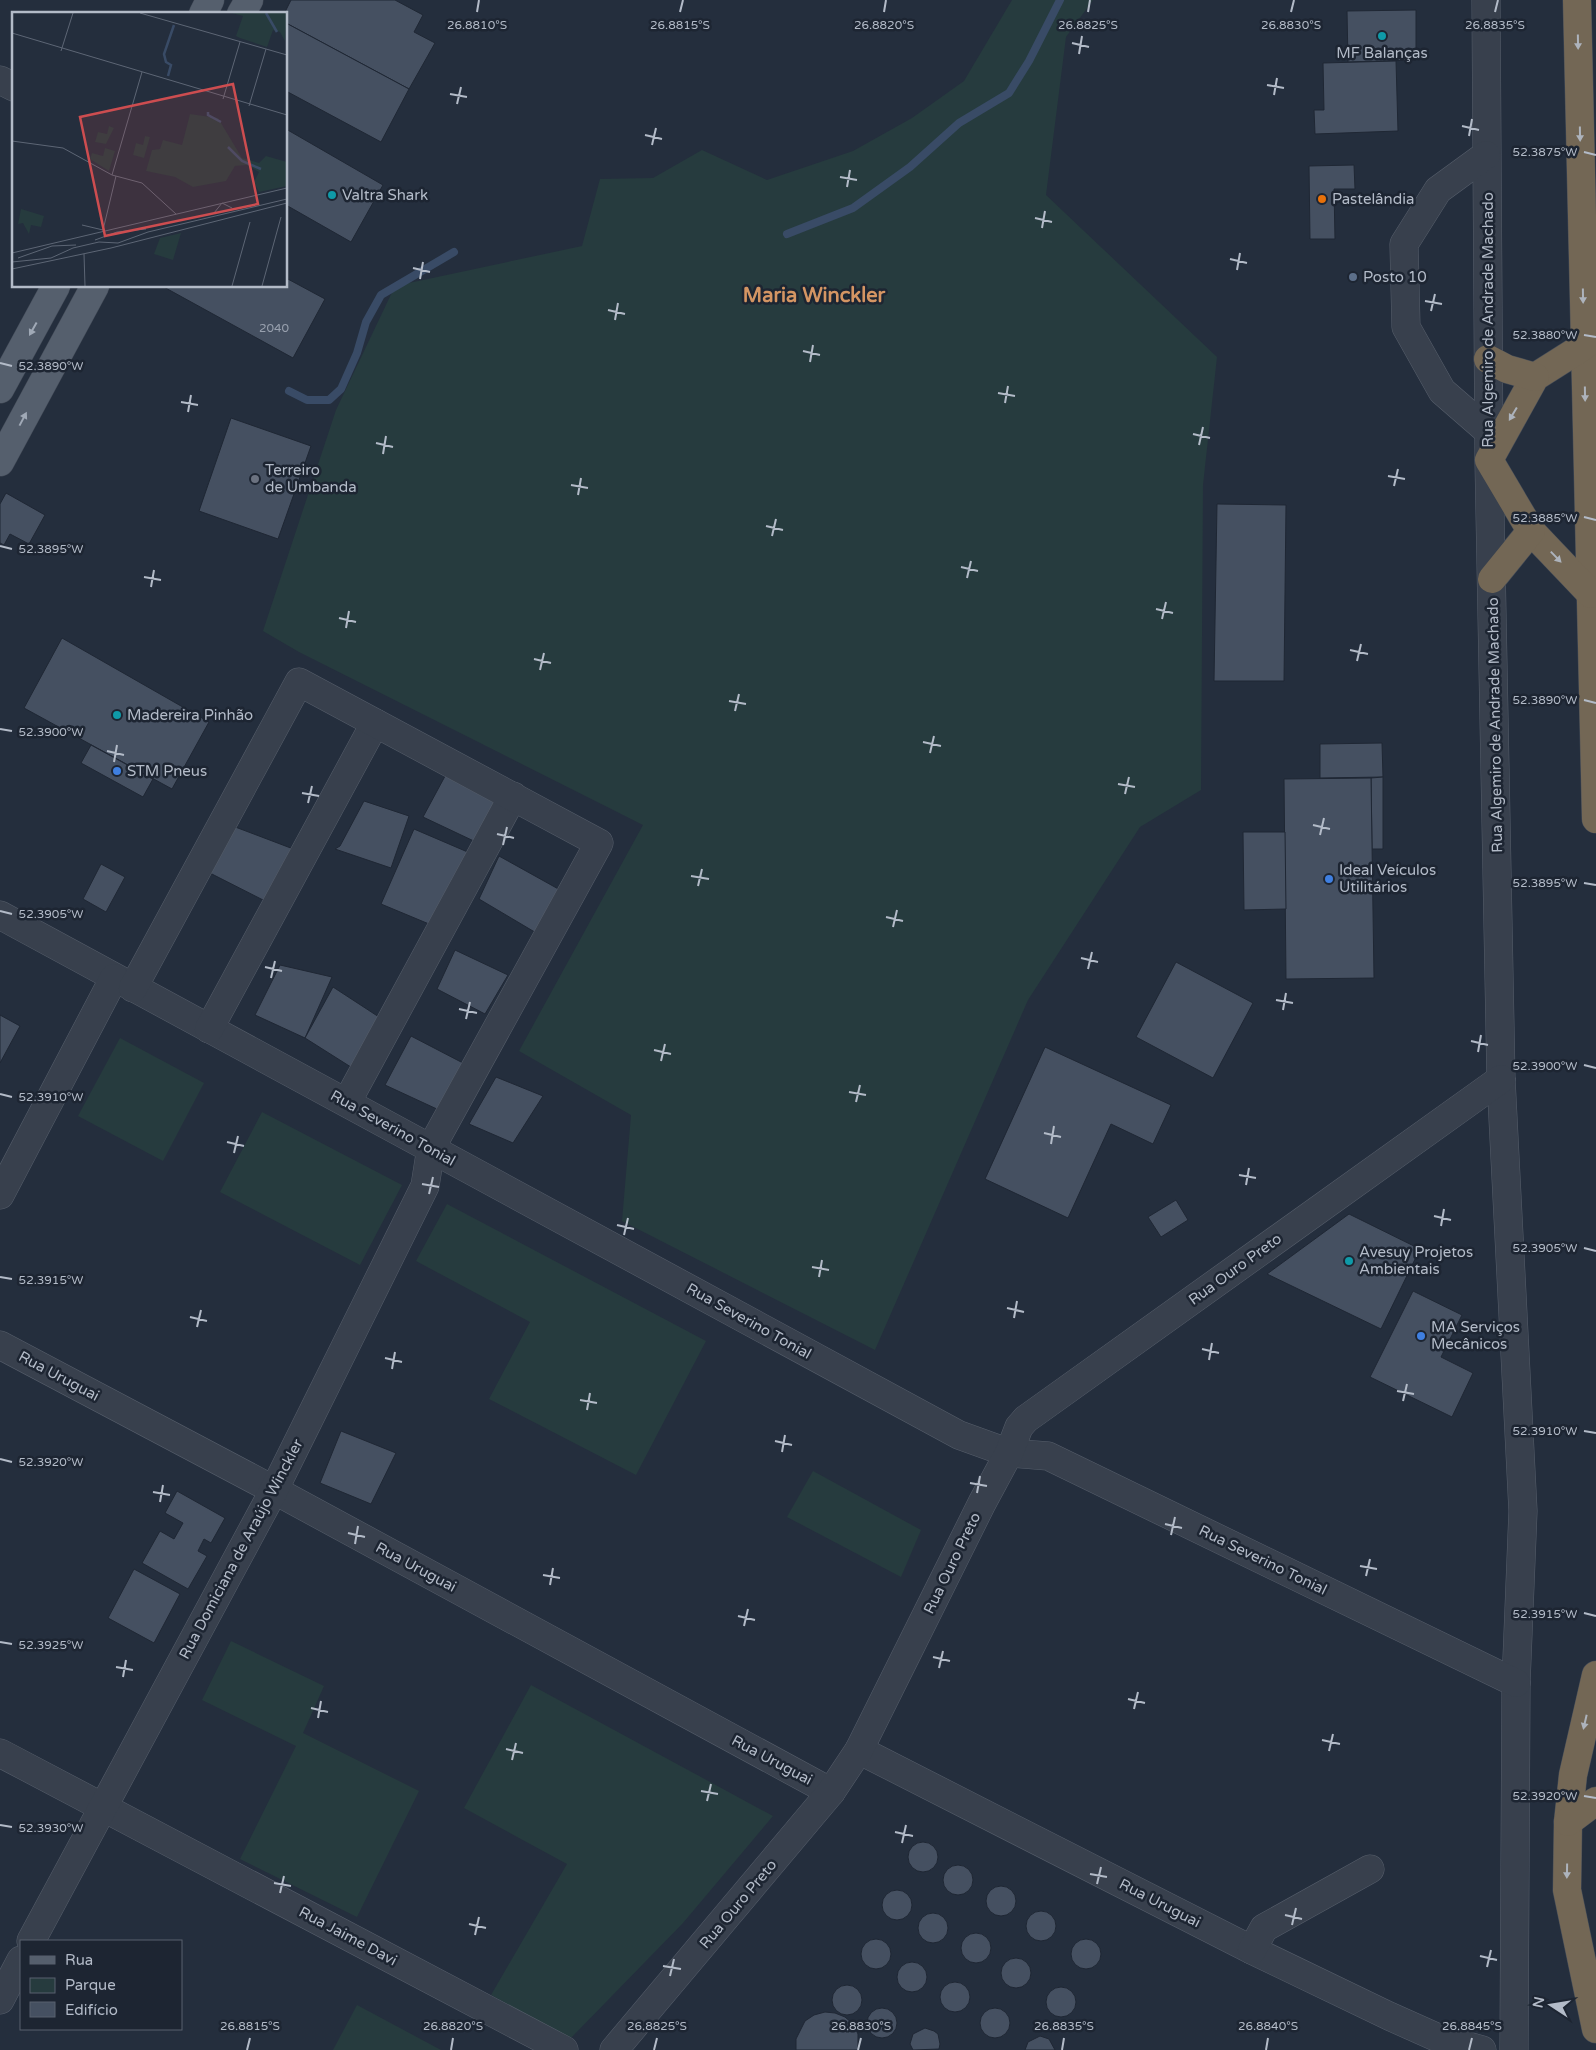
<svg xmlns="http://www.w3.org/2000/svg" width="1596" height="2050" viewBox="0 0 1596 2050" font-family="'Varela Round',sans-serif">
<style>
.green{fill:#263b3e}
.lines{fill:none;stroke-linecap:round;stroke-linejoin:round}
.stream{stroke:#394b66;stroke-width:8}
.building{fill:#455061;stroke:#1f2734}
.minor-casing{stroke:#565e6b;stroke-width:29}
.major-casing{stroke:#414956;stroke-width:29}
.highway-casing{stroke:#434b58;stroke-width:29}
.minor{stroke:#38404d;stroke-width:28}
.major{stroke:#555f6d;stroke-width:28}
.highway{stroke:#736755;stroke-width:28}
.oneway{fill:#adb3bc}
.oneway2{fill:#a0a9b6}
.ticks{fill:none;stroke:#b3bbc8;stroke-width:2}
.culture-dot{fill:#0f9aa8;stroke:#1d2532;stroke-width:2}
.food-dot{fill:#e8710a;stroke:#1d2532;stroke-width:2}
.service-dot{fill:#5c6f8a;stroke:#1d2532;stroke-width:2}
.worship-dot{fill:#6b7280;stroke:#1d2532;stroke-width:2}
.shop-dot{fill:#3f7fe0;stroke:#1d2532;stroke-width:2}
.labels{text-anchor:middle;stroke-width:5;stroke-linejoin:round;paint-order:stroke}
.number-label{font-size:12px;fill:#98a0ae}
.poi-label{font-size:15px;fill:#b3bbc8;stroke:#1d2532;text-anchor:start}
.street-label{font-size:15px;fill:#b3bbc8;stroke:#1d2532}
.district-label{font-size:20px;font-weight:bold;fill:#d49563;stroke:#1d2532}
.inset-river{fill:none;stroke:#394b66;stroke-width:2.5}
.inset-road{fill:none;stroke:#5d6675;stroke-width:1}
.view{fill:#cd4d50;fill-opacity:0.15;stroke:#cd4d50;stroke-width:2.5}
.inset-edge{fill:none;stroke:#b3bbc8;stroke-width:2.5}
.ticks-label{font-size:12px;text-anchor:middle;fill:#b3bbc8;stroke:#1d2532;stroke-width:5;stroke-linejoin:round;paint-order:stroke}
</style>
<rect width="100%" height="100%" fill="#242e3d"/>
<!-- green -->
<g class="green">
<polygon points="1012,0 1093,0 1066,37 1046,195 1217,357 1203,485 1201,790 1140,827 1028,1000 875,1350 622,1221 631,1115 519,1051 643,825 299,652 263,631 336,410 395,286 582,246 600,179 653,178 702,150 767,180 853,151 912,118 964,81"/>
<polygon points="120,1038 204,1083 163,1161 78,1116"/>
<polygon points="262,1112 402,1185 360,1265 220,1192"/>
<polygon points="447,1204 706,1341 636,1475 489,1399 530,1322 416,1261"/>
<polygon points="813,1471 921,1530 901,1577 787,1517"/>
<polygon points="231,1641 324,1686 303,1733 419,1791 357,1917 240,1859 296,1746 202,1700"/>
<polygon points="531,1685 773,1816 683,1923 570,2039 491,1995 567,1864 464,1808"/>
<polygon points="357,2005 441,2050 333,2050"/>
</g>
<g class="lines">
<!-- stream -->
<g class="stream">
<polyline points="787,234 853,208 910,167 959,123 1009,93 1029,61 1060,0"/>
<polyline points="289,391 307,400 329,400 341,389 357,353 366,322 381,295 454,252"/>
</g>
</g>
<!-- building -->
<g class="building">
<polygon points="291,0 395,0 423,15 414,32 435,43 409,89 286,23 286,14 284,14"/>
<polygon points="1416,10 1416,60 1348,62 1347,11"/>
<polygon points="286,23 409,89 381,142 286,91"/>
<polygon points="1396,61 1398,131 1315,134 1314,110 1324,110 1323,63"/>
<polygon points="286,129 383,185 351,242 286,205"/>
<polygon points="1354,165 1355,189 1334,189 1335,239 1310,239 1309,166"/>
<polygon points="286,278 325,299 293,358 162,286 286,286"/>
<polygon points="231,418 311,446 278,539 199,511"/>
<polygon points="6,493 45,515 29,544 10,534 4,545 0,543 0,504"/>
<polygon points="1217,504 1286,505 1284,681 1214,681"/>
<polygon points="62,638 209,722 172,789 24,708"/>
<polygon points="1382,743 1383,777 1320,778 1320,744"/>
<polygon points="91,745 153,779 143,797 81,763"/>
<polygon points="451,765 501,797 478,843 423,817"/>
<polygon points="1383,777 1383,849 1372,849 1371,778"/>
<polygon points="1371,778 1374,978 1286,979 1284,779"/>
<polygon points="364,801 409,816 391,868 335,849 340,846"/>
<polygon points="230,825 296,850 267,902 202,869"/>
<polygon points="414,829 470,853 429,924 381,904"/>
<polygon points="1243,832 1285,832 1286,909 1244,910"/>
<polygon points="499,856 562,891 538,934 479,899"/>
<polygon points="101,864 125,877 106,912 83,899"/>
<polygon points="455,950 508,975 485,1014 437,989"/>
<polygon points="1176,962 1253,1003 1213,1078 1136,1037"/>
<polygon points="280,965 332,977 305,1038 255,1015"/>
<polygon points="333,987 379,1017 354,1069 305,1038"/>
<polygon points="0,1015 20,1026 0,1063"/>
<polygon points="411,1036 463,1063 439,1110 385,1085"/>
<polygon points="1045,1047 1171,1105 1153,1144 1111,1124 1068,1218 985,1179"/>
<polygon points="496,1077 543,1096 513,1143 469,1124"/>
<polygon points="1176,1200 1188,1220 1161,1237 1148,1217"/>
<polygon points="1349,1214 1420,1249 1381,1329 1267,1274"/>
<polygon points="1413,1291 1462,1315 1441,1357 1473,1373 1452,1417 1370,1377"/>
<polygon points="341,1431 396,1453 371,1504 320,1483"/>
<polygon points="177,1491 225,1518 211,1543 204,1539 198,1551 207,1556 188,1589 142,1563 160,1531 174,1539 183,1523 165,1513"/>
<polygon points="134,1569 180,1594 154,1643 108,1618"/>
<circle cx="923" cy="1857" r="15"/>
<circle cx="958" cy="1880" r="15"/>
<circle cx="1001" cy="1901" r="15"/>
<circle cx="897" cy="1905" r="15"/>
<circle cx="1041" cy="1926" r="15"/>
<circle cx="933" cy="1928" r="15"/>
<circle cx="976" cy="1948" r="15"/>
<circle cx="1086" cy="1954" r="15"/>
<circle cx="876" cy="1954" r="15"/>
<circle cx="1016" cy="1973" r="15"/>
<circle cx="912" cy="1977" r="15"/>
<circle cx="955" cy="1997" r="15"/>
<circle cx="847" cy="2000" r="15"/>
<circle cx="1061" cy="2002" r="15"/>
<circle cx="882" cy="2023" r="15"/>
<circle cx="995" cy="2023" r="15"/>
<polygon points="825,2012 835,2013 845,2017 853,2024 858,2034 858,2050 796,2050 796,2039 805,2021 814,2015"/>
<polygon points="925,2028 934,2031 938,2034 940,2044 939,2049 913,2050 910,2044 913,2034"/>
<polygon points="1040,2036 1049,2039 1055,2050 1025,2050 1028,2042"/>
</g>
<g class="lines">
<defs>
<g id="minor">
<polyline points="1486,0 1489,460 1501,1079 1523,1511 1516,1683 1514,2050"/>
<polyline points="0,80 14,87"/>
<polyline points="1486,155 1438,190 1404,244 1406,327 1442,391 1488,431"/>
<polyline points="0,915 959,1435 1009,1453 1048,1456 1516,1683"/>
<polyline points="209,1029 375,723"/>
<polyline points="347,1102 513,796"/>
<polyline points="0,1195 114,978"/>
<polyline points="0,1345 274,1490 831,1792"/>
<polyline points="859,1750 1252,1950 1389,2016 1436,2037 1482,2050"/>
<polyline points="0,1753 564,2050"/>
<polyline points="31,1941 274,1490 425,1186 431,1148 599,843 299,682 133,988"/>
<polyline points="1252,1950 1264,1928 1370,1869"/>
<polyline points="0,2000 21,1960"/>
<polyline points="614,2050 831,1792 859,1750 982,1503 1009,1453 1019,1427 1026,1419 1501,1079"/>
</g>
<g id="major">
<polyline points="203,14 210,0"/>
<polyline points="241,14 249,0"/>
<polyline points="0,389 56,286"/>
<polyline points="0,462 95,286"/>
</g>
<g id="highway">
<polyline points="1577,0 1596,819"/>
<polyline points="1584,346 1535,377 1489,460 1531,531 1591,594"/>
<polyline points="1488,359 1507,369 1535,377"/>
<polyline points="1492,579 1531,531"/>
<polyline points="1596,1675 1573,1775 1568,1822 1567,1890 1596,2029"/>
<polyline points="1568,1822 1596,1801"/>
</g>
</defs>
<!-- minor casing -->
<use href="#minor" class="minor-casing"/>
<!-- major casing -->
<use href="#major" class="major-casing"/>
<!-- highway casing -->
<use href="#highway" class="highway-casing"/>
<!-- minor -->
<use href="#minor" class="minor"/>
<!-- major -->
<use href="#major" class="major"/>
<!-- highway -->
<use href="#highway" class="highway"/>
</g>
<!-- one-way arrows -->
<defs><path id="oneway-solid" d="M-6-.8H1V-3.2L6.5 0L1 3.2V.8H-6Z" transform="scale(1.25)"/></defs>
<g class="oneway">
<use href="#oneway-solid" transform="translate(1578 42) rotate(89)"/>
<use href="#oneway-solid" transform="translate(1580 134) rotate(89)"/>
<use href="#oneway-solid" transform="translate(1583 296) rotate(89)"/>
<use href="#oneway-solid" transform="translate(1585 394) rotate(89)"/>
<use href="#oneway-solid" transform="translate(1513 414) rotate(121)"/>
<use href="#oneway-solid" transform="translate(1556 557) rotate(46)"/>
<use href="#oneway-solid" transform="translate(1585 1722) rotate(103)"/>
<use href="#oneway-solid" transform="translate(1567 1871) rotate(91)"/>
</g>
<g class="oneway2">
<use href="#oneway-solid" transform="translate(33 329) rotate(119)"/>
<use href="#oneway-solid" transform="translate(23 419) rotate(-62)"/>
</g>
<!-- ticks -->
<path class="ticks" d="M 477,12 L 479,0M 680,12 L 683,0M 884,12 L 886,0M 1088,12 L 1090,0M 1291,12 L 1294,0M 1495,12 L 1498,0M 1072,43 L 1089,47M 1079,54 L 1082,36M 1267,85 L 1284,88M 450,94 L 467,97M 1274,95 L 1277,78M 457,104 L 461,87M 1462,126 L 1479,130M 645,135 L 662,139M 1469,136 L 1472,119M 652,145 L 656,128M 1584,152 L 1596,155M 840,177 L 857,180M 847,187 L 850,170M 1035,218 L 1052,222M 1042,228 L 1045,211M 1230,259 L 1247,263M 413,268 L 430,272M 1237,270 L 1240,253M 420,279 L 423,262M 1425,301 L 1442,304M 608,310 L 625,314M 1431,311 L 1435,294M 615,320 L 618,303M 1584,335 L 1596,337M 803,351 L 820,355M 810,362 L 813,345M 0,363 L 12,366M 998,393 L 1015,396M 181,402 L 198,405M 1005,403 L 1008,386M 188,412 L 191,395M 1193,434 L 1210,438M 376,443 L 393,447M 1199,445 L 1203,427M 383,454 L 386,436M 1388,476 L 1405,479M 571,485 L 588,488M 1394,486 L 1398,469M 578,495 L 581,478M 1584,517 L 1596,520M 766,526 L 783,530M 772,536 L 776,519M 0,546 L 12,549M 961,567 L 978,571M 144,577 L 161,580M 967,578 L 971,561M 151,587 L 154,570M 1156,609 L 1173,613M 339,618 L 356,622M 1162,619 L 1166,602M 346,628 L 349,611M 1350,650 L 1368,654M 534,659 L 551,663M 1357,661 L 1361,644M 540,670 L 544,653M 1584,700 L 1596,703M 729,701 L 746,704M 735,711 L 739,694M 0,729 L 12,731M 923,742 L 941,746M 107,751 L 124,755M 930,753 L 934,736M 114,762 L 117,745M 1118,784 L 1135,787M 302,793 L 319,796M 1125,794 L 1129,777M 308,803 L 312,786M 1313,825 L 1330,829M 497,834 L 514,838M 1320,835 L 1324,818M 503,845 L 507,827M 691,876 L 709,879M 1584,883 L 1596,885M 698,886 L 702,869M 0,911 L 12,914M 886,917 L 903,921M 893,927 L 897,910M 1081,958 L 1098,962M 265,967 L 282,971M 1088,969 L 1092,952M 271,978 L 275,961M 1276,1000 L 1293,1003M 459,1009 L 477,1013M 1283,1010 L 1286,993M 466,1019 L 470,1002M 1471,1041 L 1488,1045M 654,1050 L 671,1054M 1478,1052 L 1481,1035M 661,1061 L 665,1044M 1584,1065 L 1596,1068M 849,1092 L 866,1095M 0,1094 L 12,1097M 856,1102 L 860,1085M 1044,1133 L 1061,1137M 227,1142 L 244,1146M 1051,1144 L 1054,1126M 234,1153 L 238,1136M 1239,1175 L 1256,1178M 422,1184 L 439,1187M 1246,1185 L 1249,1168M 429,1194 L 433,1177M 1434,1216 L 1451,1220M 617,1225 L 634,1229M 1441,1226 L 1444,1209M 624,1235 L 628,1218M 1584,1248 L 1596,1251M 812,1267 L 829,1270M 0,1277 L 12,1279M 819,1277 L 822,1260M 1007,1308 L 1024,1312M 190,1317 L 207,1321M 1014,1318 L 1017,1301M 197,1327 L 201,1310M 1202,1349 L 1219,1353M 385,1358 L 402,1362M 1209,1360 L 1212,1343M 392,1369 L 395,1352M 1397,1391 L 1414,1394M 580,1400 L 597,1403M 1403,1401 L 1407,1384M 587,1410 L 590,1393M 1584,1431 L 1596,1433M 775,1441 L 792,1445M 782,1452 L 785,1435M 0,1459 L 12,1462M 970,1483 L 987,1486M 153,1492 L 170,1495M 977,1493 L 980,1476M 160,1502 L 163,1485M 1165,1524 L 1182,1528M 348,1533 L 365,1537M 1171,1535 L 1175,1517M 355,1544 L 358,1526M 1360,1566 L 1377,1569M 543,1575 L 560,1578M 1366,1576 L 1370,1559M 550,1585 L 553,1568M 1584,1613 L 1596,1616M 738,1616 L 755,1620M 744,1626 L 748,1609M 0,1642 L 12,1644M 933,1657 L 950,1661M 116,1667 L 133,1670M 939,1668 L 943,1651M 123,1677 L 126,1660M 1128,1699 L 1145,1703M 311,1708 L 328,1712M 1134,1709 L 1138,1692M 318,1718 L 321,1701M 1322,1740 L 1340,1744M 506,1749 L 523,1753M 1329,1751 L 1333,1734M 512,1760 L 516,1743M 701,1791 L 718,1794M 1584,1796 L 1596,1798M 707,1801 L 711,1784M 0,1825 L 12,1827M 895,1832 L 913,1836M 902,1843 L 906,1825M 1090,1874 L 1107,1877M 274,1883 L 291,1886M 1097,1884 L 1101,1867M 280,1893 L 284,1876M 1285,1915 L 1302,1919M 469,1924 L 486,1928M 1292,1925 L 1296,1908M 475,1935 L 479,1917M 1480,1956 L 1497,1960M 663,1966 L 681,1969M 1487,1967 L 1491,1950M 670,1976 L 674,1959M 247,2050 L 250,2038M 451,2050 L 453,2038M 654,2050 L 657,2038M 858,2050 L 861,2038M 1062,2050 L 1064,2038M 1266,2050 L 1268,2038M 1469,2050 L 1472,2038"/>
<!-- markers -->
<g class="culture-dot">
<circle cx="1382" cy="36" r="5"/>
<circle cx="332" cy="195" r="5"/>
<circle cx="117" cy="715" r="5"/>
<circle cx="1349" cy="1261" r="5"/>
</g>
<circle class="food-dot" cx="1322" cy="199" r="5"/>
<circle class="service-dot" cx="1353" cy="277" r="5"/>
<circle class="worship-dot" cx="255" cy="479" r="5"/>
<g class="shop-dot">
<circle cx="117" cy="771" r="5"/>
<circle cx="1329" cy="879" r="5"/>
<circle cx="1421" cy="1336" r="5"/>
</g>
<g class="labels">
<!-- number labels -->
<g class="number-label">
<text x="274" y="332">2040</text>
</g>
<!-- poi labels -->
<g class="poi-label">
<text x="1382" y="58" text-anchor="middle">MF Balanças</text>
<text x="342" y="200">Valtra Shark</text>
<text x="1332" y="204">Pastelândia</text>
<text x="1363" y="282">Posto 10</text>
<text x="265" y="475">Terreiro<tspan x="265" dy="17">de Umbanda</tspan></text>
<text x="127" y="720">Madereira Pinhão</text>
<text x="127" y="776">STM Pneus</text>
<text x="1339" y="875">Ideal Veículos<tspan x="1339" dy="17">Utilitários</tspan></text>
<text x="1359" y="1257">Avesuy Projetos<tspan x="1359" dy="17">Ambientais</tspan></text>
<text x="1431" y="1332">MA Serviços<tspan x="1431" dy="17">Mecânicos</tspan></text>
</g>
<!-- street labels -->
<g class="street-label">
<text transform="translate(1488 320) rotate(-90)" y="5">Rua Algemiro de Andrade Machado</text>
<text transform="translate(1495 725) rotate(-91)" y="5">Rua Algemiro de Andrade Machado</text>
<text transform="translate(393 1128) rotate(29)" y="5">Rua Severino Tonial</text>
<text transform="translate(1235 1269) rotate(-36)" y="5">Rua Ouro Preto</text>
<text transform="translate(749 1321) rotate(29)" y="5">Rua Severino Tonial</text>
<text transform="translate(59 1376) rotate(28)" y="5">Rua Uruguai</text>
<text transform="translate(241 1549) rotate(-62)" y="5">Rua Domiciana de Araújo Winckler</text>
<text transform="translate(1263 1560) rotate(26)" y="5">Rua Severino Tonial</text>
<text transform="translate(952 1563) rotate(-64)" y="5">Rua Ouro Preto</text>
<text transform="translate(416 1567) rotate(28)" y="5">Rua Uruguai</text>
<text transform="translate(772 1760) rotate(28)" y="5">Rua Uruguai</text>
<text transform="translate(1160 1903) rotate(27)" y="5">Rua Uruguai</text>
<text transform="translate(738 1904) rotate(-50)" y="5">Rua Ouro Preto</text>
<text transform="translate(348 1936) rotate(28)" y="5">Rua Jaime Davi</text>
</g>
<!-- district labels -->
<g class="district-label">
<text x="814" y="302">Maria Winckler</text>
</g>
</g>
<!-- overview -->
<g transform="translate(12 12)">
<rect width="275" height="275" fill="#242e3d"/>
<path d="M 220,1 L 275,1 L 273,29 L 268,20 L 261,18 L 255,35 L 228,26 L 224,24 L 231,4 ZM 178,102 L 206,106 L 230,146 L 247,151 L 254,144 L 275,150 L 275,174 L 247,180 L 242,170 L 247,160 L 235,153 L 223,154 L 214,169 L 181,175 L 163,165 L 134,159 L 140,138 L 148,137 L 151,128 L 170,133 ZM 97,114 L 102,116 L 94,132 L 83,130 L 86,120 L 95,122 ZM 133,124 L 138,125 L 132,146 L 121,143 L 124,131 L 131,133 ZM 93,136 L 103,139 L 97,159 L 78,147 L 80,141 L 91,144 ZM 9,197 L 32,204 L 29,215 L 19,213 L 17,222 L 11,211 L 6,212 ZM 169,221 L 161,248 L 142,242 L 148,226 Z" fill="#263b3e"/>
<path class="inset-river" d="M 254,1 L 265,20M 156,64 L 159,53 L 154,50 L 152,42 L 162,13M 196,100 L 196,103 L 209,110M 216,135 L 230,149 L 249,157"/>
<path class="inset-road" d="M 128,1 L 275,43M 0,21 L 275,103M 49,39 L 61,1M 211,87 L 228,30M 237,94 L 254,37M 0,129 L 51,136 L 100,163 L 130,171 L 164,202M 100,163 L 130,60M 202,201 L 210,191 L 220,196M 70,213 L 91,218 L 104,164M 83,228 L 105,220 L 134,217M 0,241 L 275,176M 72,242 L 73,274M 6,246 L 40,234 L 64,233M 0,250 L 39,246 L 61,236 L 87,230 L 106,231 L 136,220 L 275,187M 0,257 L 99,236 L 275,191M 220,274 L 238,210M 250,274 L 269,205"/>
<path class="view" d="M 221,72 L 246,192 L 93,224 L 68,105 Z"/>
<rect width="275" height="275" class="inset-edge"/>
</g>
<g class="ticks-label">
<text x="477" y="29">26.8810°S</text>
<text x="680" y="29">26.8815°S</text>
<text x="884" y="29">26.8820°S</text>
<text x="1088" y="29">26.8825°S</text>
<text x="1291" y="29">26.8830°S</text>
<text x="1495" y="29">26.8835°S</text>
<text x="1545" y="156">52.3875°W</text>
<text x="1545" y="339">52.3880°W</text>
<text x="51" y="370">52.3890°W</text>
<text x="1545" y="522">52.3885°W</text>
<text x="51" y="553">52.3895°W</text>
<text x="1545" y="704">52.3890°W</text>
<text x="51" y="736">52.3900°W</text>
<text x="1545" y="887">52.3895°W</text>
<text x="51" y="918">52.3905°W</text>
<text x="1545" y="1070">52.3900°W</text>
<text x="51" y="1101">52.3910°W</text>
<text x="1545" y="1252">52.3905°W</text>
<text x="51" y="1284">52.3915°W</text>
<text x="1545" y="1435">52.3910°W</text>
<text x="51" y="1466">52.3920°W</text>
<text x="1545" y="1618">52.3915°W</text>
<text x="51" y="1649">52.3925°W</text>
<text x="1545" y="1800">52.3920°W</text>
<text x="51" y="1832">52.3930°W</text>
<text x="250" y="2030">26.8815°S</text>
<text x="453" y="2030">26.8820°S</text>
<text x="657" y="2030">26.8825°S</text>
<text x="861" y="2030">26.8830°S</text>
<text x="1064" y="2030">26.8835°S</text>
<text x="1268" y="2030">26.8840°S</text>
<text x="1472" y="2030">26.8845°S</text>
</g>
<!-- legend -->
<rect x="20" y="1940" width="162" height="90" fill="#1d2532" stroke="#59616e"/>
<rect x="30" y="1956" width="25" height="8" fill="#555f6d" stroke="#59616e"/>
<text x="65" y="1965" font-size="15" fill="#b3bbc8">Rua</text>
<rect x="30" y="1978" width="25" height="15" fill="#263b3e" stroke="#59616e"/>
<text x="65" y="1990" font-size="15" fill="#b3bbc8">Parque</text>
<rect x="30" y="2002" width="25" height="15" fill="#455061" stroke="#59616e"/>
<text x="65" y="2015" font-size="15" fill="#b3bbc8">Edifício</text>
<!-- north arrow -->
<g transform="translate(1551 2005) rotate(282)" stroke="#1d2532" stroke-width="4" paint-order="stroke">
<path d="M0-4L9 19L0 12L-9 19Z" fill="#b3bbc8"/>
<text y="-8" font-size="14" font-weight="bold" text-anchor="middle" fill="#b3bbc8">N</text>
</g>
</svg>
